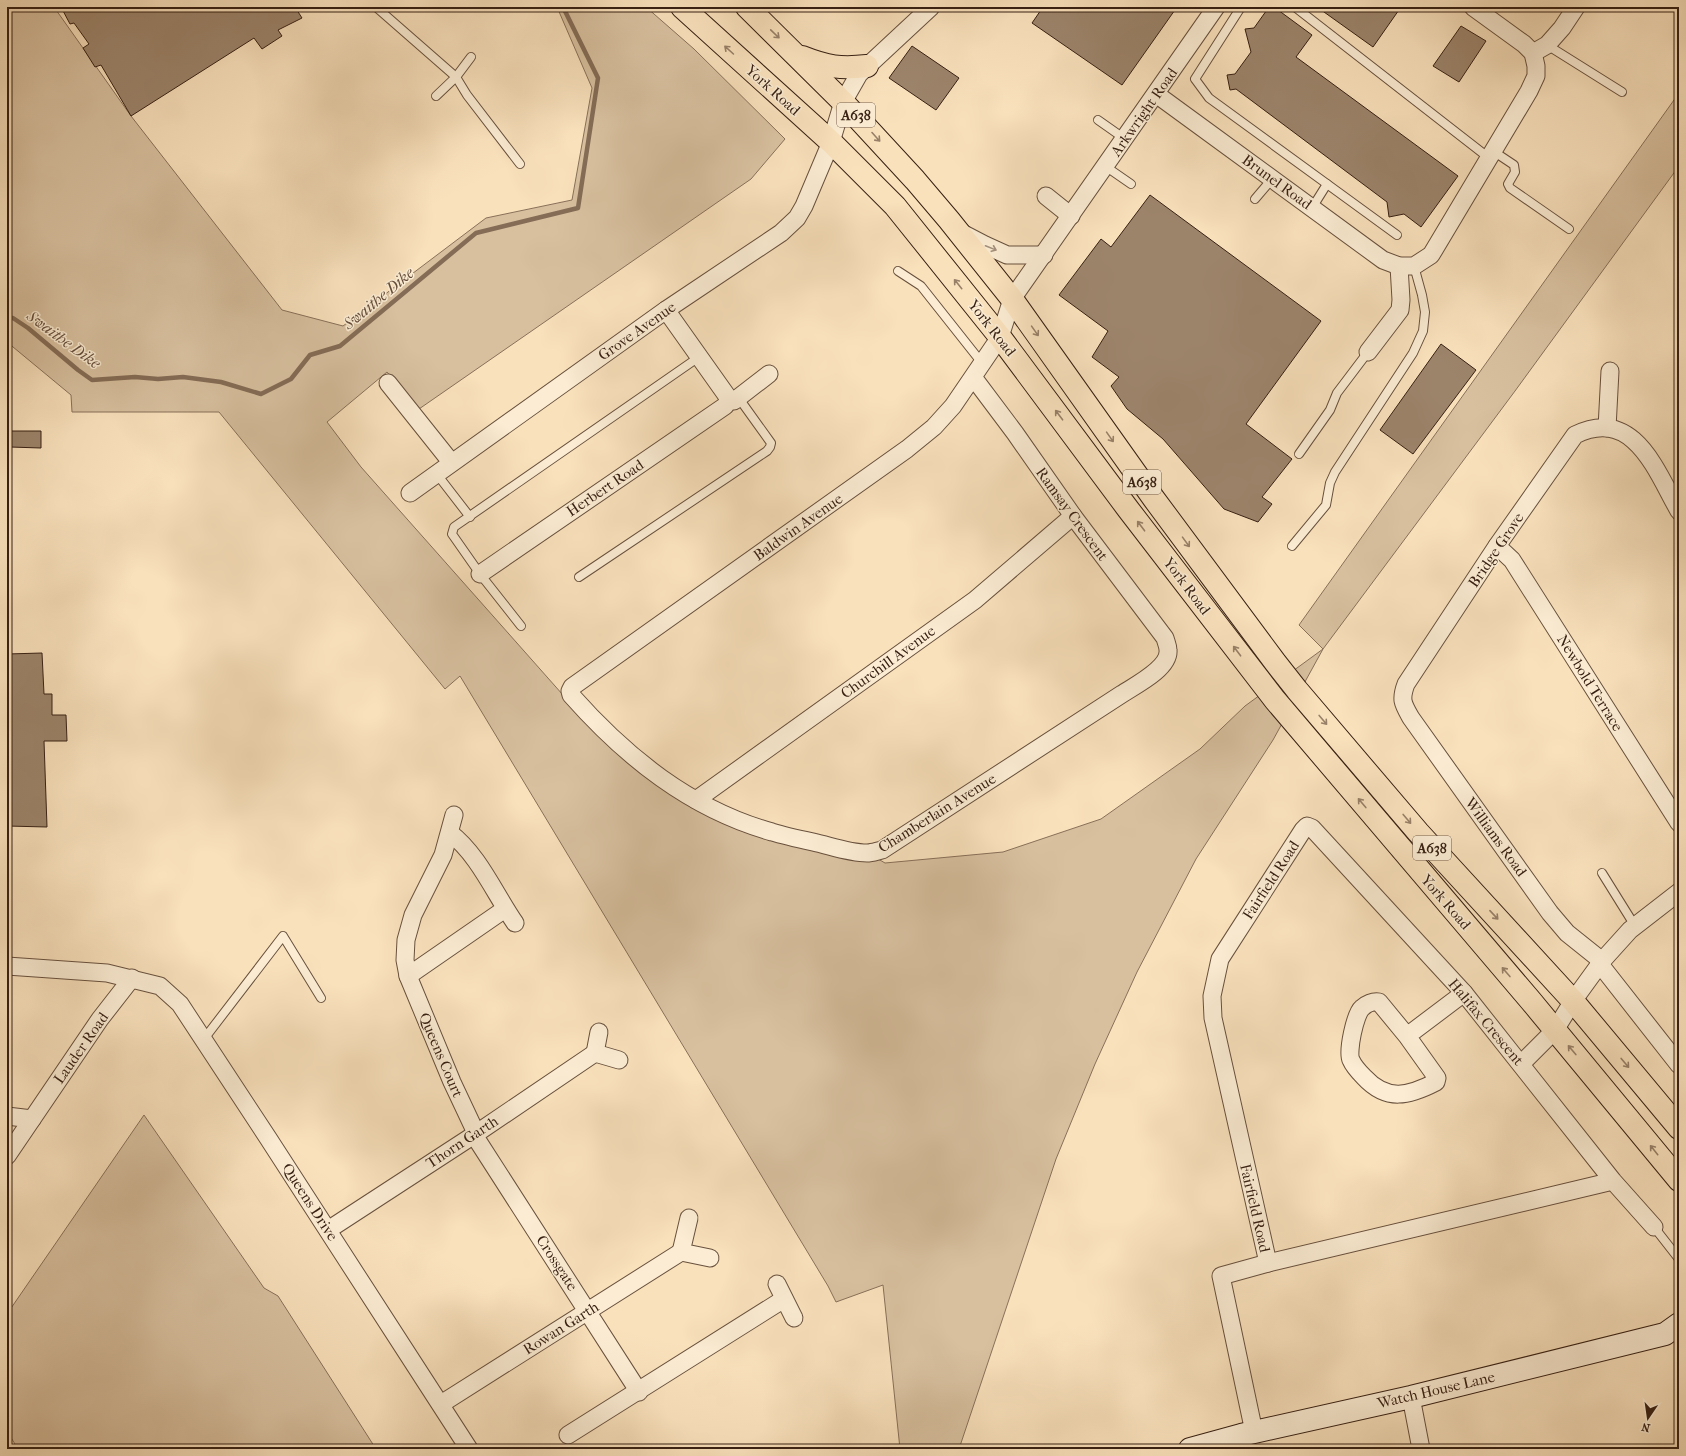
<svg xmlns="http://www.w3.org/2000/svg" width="1686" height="1456" viewBox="0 0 1686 1456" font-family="'IM FELL French Canon',serif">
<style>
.green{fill:#d8c09f;stroke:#887059}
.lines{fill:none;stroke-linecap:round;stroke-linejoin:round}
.stream{stroke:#846c56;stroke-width:4.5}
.building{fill:#9c846b;stroke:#372013}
.lane-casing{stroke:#68503d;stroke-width:10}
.street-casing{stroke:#68503d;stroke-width:19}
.secondary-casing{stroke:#372013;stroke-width:24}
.highway-casing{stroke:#372013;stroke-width:24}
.lane{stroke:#fbecd3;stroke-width:8}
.street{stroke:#fbecd3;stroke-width:17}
.secondary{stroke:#fbecd3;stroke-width:22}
.highway{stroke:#f9e1bc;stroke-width:22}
.oneway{stroke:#988068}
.oneway2{stroke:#a3907d}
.labels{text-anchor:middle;stroke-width:3;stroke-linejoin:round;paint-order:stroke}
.shield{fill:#fbecd3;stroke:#725d4d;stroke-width:1}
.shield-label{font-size:14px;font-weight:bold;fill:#372013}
.street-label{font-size:15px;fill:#372013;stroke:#fbecd3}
.water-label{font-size:16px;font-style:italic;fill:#644c3a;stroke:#fbecd3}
</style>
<rect width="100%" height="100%" fill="#f9e1bc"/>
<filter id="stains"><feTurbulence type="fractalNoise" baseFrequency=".005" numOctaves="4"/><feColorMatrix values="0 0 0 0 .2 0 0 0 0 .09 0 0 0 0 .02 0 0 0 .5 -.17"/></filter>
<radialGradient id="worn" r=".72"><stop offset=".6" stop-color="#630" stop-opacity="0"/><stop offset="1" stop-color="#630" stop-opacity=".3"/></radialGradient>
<!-- green -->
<g class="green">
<polygon points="7,7 54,7 131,116 282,310 343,326 486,218 572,200 592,88 557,7 646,7 694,49 785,139 751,179 419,409 387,372 327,422 361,467 563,695 696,800 868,853 885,863 1003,852 1101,819 1200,749 1245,706 1323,649 1299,625 1679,93 1679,166 1515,391 1323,649 1273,740 1196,859 1137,972 1095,1064 1056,1159 959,1449 900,1449 883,1285 836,1302 828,1286 460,676 445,689 219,412 72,412 71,395 7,342"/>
<polygon points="144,1115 264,1288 278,1296 376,1449 18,1449 7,1431 7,1314"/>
</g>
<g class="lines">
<!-- stream -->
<polyline class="stream" points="7,318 13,318 28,328 78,370 92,380 135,377 158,379 183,377 221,382 261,394 291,379 310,355 340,346 476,233 578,208 598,78 563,7"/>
</g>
<!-- building -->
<g class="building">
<polygon points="61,7 295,7 302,18 278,30 282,36 262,49 254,38 131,116 101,65 95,67 83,48 89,44 74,23 70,24"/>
<polygon points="1043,7 1177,7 1122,85 1032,23"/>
<polygon points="1269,7 1274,7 1312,35 1296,57 1458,176 1421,227 1404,214 1389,217 1387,202 1236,89 1230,90 1227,75 1235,74 1251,52 1245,29 1254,28"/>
<polygon points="1317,7 1401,7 1373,47"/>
<polygon points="1461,26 1486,41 1459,82 1433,66"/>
<polygon points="912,46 959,78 936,110 889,78"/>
<polygon points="1150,195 1321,321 1246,424 1292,459 1262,497 1272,504 1258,522 1224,509 1163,439 1127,409 1111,386 1119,377 1092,357 1108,331 1059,295 1101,239 1111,247"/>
<polygon points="1441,344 1476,370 1413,454 1380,430"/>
<polygon points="11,431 41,431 41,448 10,447"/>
<polygon points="42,653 44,694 52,694 52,715 66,715 67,741 44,741 47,827 7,826 7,654"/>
</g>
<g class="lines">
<defs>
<g id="lane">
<polyline points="376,7 456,77 467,95 520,164"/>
<polyline points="1241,7 1195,79 1209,98 1327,184 1312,208"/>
<polyline points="1295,7 1489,158"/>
<polyline points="1547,45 1622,92"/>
<polyline points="436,96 456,77 471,57"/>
<polyline points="1098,120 1125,139"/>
<polyline points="1493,151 1514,165 1515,172 1508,184 1510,188 1569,229"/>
<polyline points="1105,166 1131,184"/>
<polyline points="1327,184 1397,235"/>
<polyline points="1255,199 1272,179"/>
<polyline points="898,271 921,286 982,363"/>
<polyline points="1299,454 1330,410 1337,393 1368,352"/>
<polyline points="436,473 470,517"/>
<polyline points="1292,546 1326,505 1330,483 1335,472 1413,353 1423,331 1425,312 1422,295 1414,266"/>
<polyline points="579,577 767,451 770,447 771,443 738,397"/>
<polyline points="521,626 480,574 452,534 454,527 699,357"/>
<polyline points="1602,873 1635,926"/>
<polyline points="204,1039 283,936 321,998"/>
<polyline points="1654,1227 1679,1259"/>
</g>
<g id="street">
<polyline points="1533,53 1547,45 1562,28 1576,7"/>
<polyline points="1156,94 1383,260 1399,266 1414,266 1431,255 1529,91 1536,76 1536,66 1533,53 1524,44 1473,7"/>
<polyline points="1046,196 1071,216"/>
<polyline points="962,233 985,245 1007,255 1044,255"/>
<polyline points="666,310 727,396 728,401"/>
<polyline points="1368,352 1400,310 1401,300 1399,266"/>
<path d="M 973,377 L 1015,433 L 1073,516 L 1165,638 C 1166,642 1168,646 1168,650 C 1170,668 1136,685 1122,694 L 882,850 C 877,851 872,853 867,853 C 849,853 831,846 813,842 C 799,839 785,836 772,832 C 690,809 626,757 571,695 L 570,691 L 572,687 L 907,449 L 934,427 L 953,406 L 1000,337 L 1012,299 L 1216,7"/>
<polyline points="388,383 451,462"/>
<polyline points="728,401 734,401 769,374"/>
<polyline points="1607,428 1610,371"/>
<polyline points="410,493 666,310 781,233 797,218 804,206 831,142 843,102 859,74 931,7"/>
<polyline points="1497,546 1512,560 1679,823"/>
<polyline points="480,574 725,406 728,401"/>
<polyline points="696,800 975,600 1073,516"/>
<polyline points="454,815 443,855 413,915 406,940 405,960 408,976 452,1082 476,1133"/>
<path d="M 450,833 C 478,854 495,894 515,923"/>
<path d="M 1602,961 L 1567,933 L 1550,913 L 1411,718 C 1403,704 1400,700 1406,684 L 1497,546 L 1575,435 C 1634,406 1656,471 1679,511"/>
<polyline points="1599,963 1679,1065"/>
<polyline points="7,966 107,973 160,986 180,1004 268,1138 469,1449"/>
<polyline points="408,976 505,909"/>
<polyline points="599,1032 595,1053 619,1060"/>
<path d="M 1407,1036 L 1379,1002 C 1373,1001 1366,1004 1362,1008 C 1355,1014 1347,1052 1351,1060 C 1354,1067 1359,1072 1364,1077 C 1387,1102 1409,1096 1436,1082 L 1437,1078 L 1407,1036 L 1464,993"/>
<polyline points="1521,1064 1555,1030 1573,1001 1602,961 1630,930 1679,892"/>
<polyline points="7,1116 32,1119"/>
<polyline points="474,1135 639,1392"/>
<polyline points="7,1156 100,1019 132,978"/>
<polyline points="1613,1181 1268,1263 1213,1018 1212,996 1220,959 1303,830 1307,826 1312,828 1464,993 1613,1181 1654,1227"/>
<polyline points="689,1218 681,1252 710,1258"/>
<polyline points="328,1230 474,1135 595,1053"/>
<polyline points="777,1284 794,1318"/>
<polyline points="1411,1397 1421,1449"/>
<polyline points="441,1404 681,1252"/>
<polyline points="1254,1432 1221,1276 1268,1263"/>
<polyline points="568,1435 784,1299"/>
</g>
<polyline id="secondary" points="1190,1449 1241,1435 1411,1397 1665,1334 1679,1324"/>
<g id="highway">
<polyline points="682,7 831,142 895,206 1000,337 1128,509 1275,700 1531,1001 1679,1180"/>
<polyline points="747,7 843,102 915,180 949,220 1012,299 1154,499 1275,662 1297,690 1418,832 1573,1001 1679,1128"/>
<path d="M 802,57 C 827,67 841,69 867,66"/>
</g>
</defs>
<!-- lane casing -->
<use href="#lane" class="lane-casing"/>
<!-- street casing -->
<use href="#street" class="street-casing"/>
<!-- secondary casing -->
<use href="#secondary" class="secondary-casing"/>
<!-- highway casing -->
<use href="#highway" class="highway-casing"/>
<!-- lane -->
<use href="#lane" class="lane"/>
<!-- street -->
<use href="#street" class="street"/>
<!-- secondary -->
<use href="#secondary" class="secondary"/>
<!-- highway -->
<use href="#highway" class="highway"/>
</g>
<!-- one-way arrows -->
<defs><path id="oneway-shaft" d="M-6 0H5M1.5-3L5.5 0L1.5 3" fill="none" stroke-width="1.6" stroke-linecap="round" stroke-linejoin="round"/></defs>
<g class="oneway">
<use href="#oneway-shaft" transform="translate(775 34) rotate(44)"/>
<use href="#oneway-shaft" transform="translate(729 50) rotate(-138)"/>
<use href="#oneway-shaft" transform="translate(876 137) rotate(48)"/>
<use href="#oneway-shaft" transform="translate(958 284) rotate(-129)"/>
<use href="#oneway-shaft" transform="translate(1035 331) rotate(55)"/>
<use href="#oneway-shaft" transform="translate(1059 415) rotate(-127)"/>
<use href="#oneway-shaft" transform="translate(1110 437) rotate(55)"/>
<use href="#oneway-shaft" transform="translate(1141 526) rotate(-127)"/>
<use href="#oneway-shaft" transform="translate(1186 542) rotate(54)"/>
<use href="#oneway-shaft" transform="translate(1237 651) rotate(-127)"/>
<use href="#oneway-shaft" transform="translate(1323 720) rotate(50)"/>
<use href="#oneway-shaft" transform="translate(1362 803) rotate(-130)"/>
<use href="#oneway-shaft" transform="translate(1407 819) rotate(50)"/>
<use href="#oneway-shaft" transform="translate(1494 915) rotate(47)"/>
<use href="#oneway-shaft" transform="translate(1506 972) rotate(-131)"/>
<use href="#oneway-shaft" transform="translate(1572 1050) rotate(-130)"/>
<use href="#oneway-shaft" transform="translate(1625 1063) rotate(50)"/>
<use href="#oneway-shaft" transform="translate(1654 1150) rotate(-129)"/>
</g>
<use class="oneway2" href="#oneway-shaft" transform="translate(991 248) rotate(22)"/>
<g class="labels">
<!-- shield labels -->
<g class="shield">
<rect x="837" y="103" width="38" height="24" rx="3"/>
<rect x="1123" y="470" width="38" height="24" rx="3"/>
<rect x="1413" y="836" width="38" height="24" rx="3"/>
</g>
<g class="shield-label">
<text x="856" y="120">A638</text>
<text x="1142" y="487">A638</text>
<text x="1432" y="853">A638</text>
</g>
<!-- street labels -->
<g class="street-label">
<text transform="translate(773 90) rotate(42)" y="5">York Road</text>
<text transform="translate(1144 112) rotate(-55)" y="5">Arkwright Road</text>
<text transform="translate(1277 182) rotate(36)" y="5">Brunel Road</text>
<text transform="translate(992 328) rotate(52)" y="5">York Road</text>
<text transform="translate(637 331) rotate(-35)" y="5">Grove Avenue</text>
<text transform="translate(605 488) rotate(-34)" y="5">Herbert Road</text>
<text transform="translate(1072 514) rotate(54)" y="5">Ramsay Crescent</text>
<text transform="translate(798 527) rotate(-35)" y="5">Baldwin Avenue</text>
<text transform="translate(1496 550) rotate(-56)" y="5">Bridge Grove</text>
<text transform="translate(1187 586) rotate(53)" y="5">York Road</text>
<text transform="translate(888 662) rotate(-36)" y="5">Churchill Avenue</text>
<text transform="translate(1590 683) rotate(58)" y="5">Newbold Terrace</text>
<text transform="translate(937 813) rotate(-32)" y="5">Chamberlain Avenue</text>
<text transform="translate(1496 837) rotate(54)" y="5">Williams Road</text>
<text transform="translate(1271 880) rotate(-57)" y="5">Fairfield Road</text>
<text transform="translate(1446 902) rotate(49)" y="5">York Road</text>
<text transform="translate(1486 1022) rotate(50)" y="5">Halifax Crescent</text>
<text transform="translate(81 1048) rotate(-55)" y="5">Lauder Road</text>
<text transform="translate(441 1055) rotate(67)" y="5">Queens Court</text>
<text transform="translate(462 1142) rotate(-33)" y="5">Thorn Garth</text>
<text transform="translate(310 1202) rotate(57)" y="5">Queens Drive</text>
<text transform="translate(1255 1208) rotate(77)" y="5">Fairfield Road</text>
<text transform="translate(557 1263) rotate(57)" y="5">Crossgate</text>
<text transform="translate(561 1328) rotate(-32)" y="5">Rowan Garth</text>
<text transform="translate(1436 1390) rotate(-13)" y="5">Watch House Lane</text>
</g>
<!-- water labels -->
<g class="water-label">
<text transform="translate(378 298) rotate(-40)" y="6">Swaithe Dike</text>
<text transform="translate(64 339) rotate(36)" y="6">Swaithe Dike</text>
</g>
</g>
<!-- margin -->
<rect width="1686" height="1456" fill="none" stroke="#f9e1bc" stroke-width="24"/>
<rect x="8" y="8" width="1670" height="1440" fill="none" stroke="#372013" stroke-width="2"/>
<rect x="12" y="12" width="1662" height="1432" fill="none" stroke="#372013"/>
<!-- north arrow -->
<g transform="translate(1648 1418) rotate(193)" stroke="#fbecd3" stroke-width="3" paint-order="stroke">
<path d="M0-3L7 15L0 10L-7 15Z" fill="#372013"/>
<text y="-6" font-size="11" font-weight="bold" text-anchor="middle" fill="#372013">N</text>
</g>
<rect width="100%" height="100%" filter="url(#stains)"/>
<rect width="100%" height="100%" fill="url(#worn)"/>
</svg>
